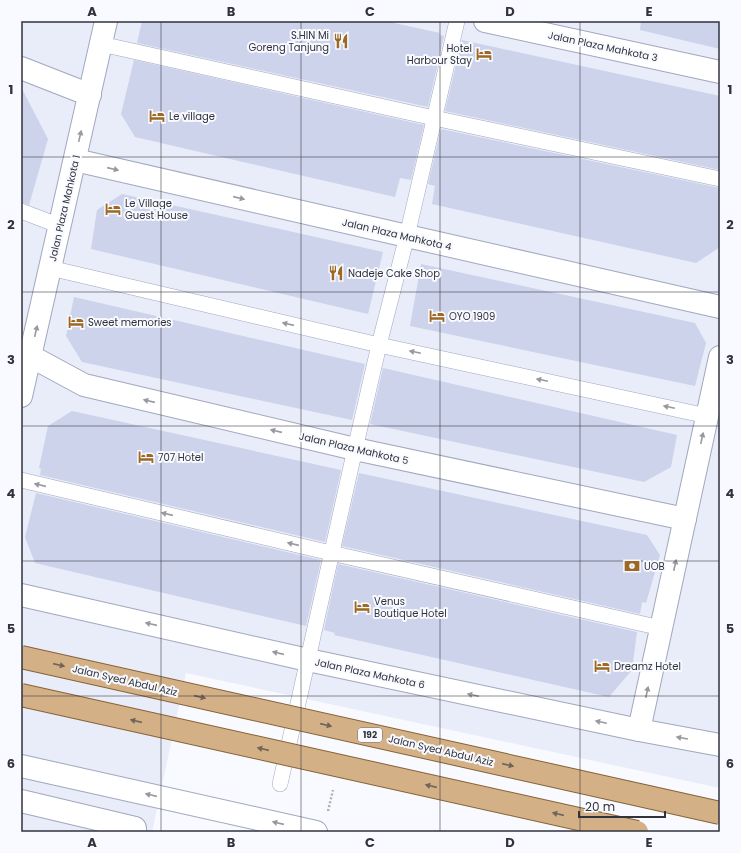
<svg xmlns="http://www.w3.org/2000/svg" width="741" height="853" viewBox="0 0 741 853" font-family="Poppins,sans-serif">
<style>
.built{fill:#e9ecf9}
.building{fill:#ccd3eb}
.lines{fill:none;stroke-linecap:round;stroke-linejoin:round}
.service-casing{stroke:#a1a7be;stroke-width:16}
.minor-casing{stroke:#a1a7be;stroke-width:24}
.path{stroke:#aeb0b7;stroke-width:2.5;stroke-dasharray:2 2;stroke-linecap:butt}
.service{stroke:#fff;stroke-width:15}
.minor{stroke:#fff;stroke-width:22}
.primary-bridge-casing{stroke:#876236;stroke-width:24;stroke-linecap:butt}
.primary-bridge{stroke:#d3b085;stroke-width:22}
.oneway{fill:#98989e}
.oneway2{fill:#716459}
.grid{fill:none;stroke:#30323c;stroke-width:1;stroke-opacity:0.55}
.labels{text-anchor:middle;stroke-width:4;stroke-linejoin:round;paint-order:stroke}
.shield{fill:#f8faff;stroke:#6c6e76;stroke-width:1}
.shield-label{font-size:9px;font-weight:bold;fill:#30323c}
.poi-label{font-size:10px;fill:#30323c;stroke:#f8faff;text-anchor:start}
.street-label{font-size:10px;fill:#30323c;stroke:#f8faff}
.neatline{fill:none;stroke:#30323c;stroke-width:1.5}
.grid-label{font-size:13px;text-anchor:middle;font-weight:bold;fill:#30323c}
</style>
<rect width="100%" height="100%" fill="#f8faff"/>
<!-- built -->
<polygon class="built" points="21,21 720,21 720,788 186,673 152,832 21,832"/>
<!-- building -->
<g class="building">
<polygon points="142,21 385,21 440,33 439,35 444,36 428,107 137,43"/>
<polygon points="641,21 720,21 720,49 640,30"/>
<polygon points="462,40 720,96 720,170 445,111"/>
<polygon points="134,60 424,125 411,180 400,178 395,197 135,137 121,114"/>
<polygon points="21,87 48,139 29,205 21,202"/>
<polygon points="441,129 720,188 720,247 696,263 432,204 435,186 428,184"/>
<polygon points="122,194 383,252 368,314 91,249 97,210"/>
<polygon points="421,264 695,323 706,343 695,386 410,326"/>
<polygon points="74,297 365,364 352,420 82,362 66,336"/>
<polygon points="383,368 677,435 671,467 644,482 370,424"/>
<polygon points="72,411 341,470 325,542 40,475 41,469 39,468 48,426"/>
<polygon points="359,473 647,535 660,555 646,603 642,602 640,614 342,546"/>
<polygon points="36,493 321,560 306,626 35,563 25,537"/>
<polygon points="338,564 637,632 632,670 609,697 334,635 335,633 324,630"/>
</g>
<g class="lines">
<defs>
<g id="service">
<polyline points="101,44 434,118 720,179"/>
<polyline points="21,211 60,226"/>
<polyline points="50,268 379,345 707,416"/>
<polyline points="21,480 331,553 661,628"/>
<polyline points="280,784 355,449 379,345 407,236 457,21"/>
</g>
<g id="minor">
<polyline points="485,21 720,72"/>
<polyline points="21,68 90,95"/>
<polyline points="75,160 407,236 720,307"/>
<polyline points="21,351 84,385 355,449 685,519"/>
<polyline points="21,396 106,21"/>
<polyline points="21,595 308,660 639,730 720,745"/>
<polyline points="639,730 720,357"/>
<polyline points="21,766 316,832"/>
<polyline points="21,801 135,828 135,832"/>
</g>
</defs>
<!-- service casing -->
<use href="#service" class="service-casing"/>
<!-- minor casing -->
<use href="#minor" class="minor-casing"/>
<!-- path -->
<polyline class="path" points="328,811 333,790"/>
<!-- service -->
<use href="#service" class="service"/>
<!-- minor -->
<use href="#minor" class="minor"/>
<defs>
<g id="primary-bridge">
<polyline points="21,657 720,813"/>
<polyline points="21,695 637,832"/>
</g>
</defs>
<!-- primary-bridge casing -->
<use href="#primary-bridge" class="primary-bridge-casing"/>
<!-- primary-bridge -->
<use href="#primary-bridge" class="primary-bridge"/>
</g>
<!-- one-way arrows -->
<defs><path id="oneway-solid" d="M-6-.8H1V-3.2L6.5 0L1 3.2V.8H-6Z"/></defs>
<g class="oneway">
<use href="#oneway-solid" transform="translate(80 136) rotate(-77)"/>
<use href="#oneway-solid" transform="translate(113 169) rotate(13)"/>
<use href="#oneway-solid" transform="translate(239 198) rotate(13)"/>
<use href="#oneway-solid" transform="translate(288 324) rotate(-167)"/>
<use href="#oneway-solid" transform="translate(36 331) rotate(-77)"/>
<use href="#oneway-solid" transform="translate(415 352) rotate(-168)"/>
<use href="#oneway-solid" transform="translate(542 380) rotate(-168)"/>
<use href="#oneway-solid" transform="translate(149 401) rotate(-167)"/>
<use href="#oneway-solid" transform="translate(669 407) rotate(-168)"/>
<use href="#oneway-solid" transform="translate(276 431) rotate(-167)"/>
<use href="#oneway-solid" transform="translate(702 438) rotate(-78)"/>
<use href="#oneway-solid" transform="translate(40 485) rotate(-167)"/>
<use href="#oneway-solid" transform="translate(167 514) rotate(-167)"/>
<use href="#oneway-solid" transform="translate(293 544) rotate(-167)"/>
<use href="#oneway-solid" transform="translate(675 565) rotate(-78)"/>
<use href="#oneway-solid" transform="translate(151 624) rotate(-167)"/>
<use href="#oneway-solid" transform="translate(278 653) rotate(-167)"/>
<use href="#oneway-solid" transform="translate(647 692) rotate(-78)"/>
<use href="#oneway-solid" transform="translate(473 695) rotate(-168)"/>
<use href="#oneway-solid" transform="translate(601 722) rotate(-168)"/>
<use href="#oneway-solid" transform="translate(682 738) rotate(-170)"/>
<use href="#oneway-solid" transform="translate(151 795) rotate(-167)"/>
<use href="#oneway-solid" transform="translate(278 823) rotate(-167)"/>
</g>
<g class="oneway2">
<use href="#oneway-solid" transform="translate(59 665) rotate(13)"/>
<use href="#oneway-solid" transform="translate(200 697) rotate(13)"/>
<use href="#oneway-solid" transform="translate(136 721) rotate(-167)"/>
<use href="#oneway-solid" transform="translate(326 725) rotate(13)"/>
<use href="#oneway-solid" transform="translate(263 749) rotate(-167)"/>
<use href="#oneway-solid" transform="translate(508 765) rotate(13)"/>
<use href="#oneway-solid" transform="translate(431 786) rotate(-167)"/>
<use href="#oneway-solid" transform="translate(558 814) rotate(-167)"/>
</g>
<!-- grid -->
<path class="grid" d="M 161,21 L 161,832M 301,21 L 301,832M 440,21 L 440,832M 580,21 L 580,832M 21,157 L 720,157M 21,292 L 720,292M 21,426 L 720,426M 21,561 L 720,561M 21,696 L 720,696"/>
<!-- icons -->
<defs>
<symbol id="restaurant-bare" viewBox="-9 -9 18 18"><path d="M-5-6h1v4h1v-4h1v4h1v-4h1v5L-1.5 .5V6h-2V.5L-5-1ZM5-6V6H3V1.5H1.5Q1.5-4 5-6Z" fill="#9d6821" stroke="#f8faff" stroke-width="2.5" paint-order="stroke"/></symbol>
<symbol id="hotel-bare" viewBox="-9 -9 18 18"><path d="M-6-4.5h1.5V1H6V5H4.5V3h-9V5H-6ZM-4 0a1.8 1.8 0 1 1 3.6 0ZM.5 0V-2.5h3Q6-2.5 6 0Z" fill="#9d6821" stroke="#f8faff" stroke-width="2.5" paint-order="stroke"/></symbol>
<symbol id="bank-bare" viewBox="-9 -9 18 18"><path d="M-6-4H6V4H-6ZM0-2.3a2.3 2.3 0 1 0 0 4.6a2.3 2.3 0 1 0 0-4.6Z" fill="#9d6821" stroke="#f8faff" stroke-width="2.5" paint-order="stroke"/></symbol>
</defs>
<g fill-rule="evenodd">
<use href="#restaurant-bare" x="330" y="30" width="22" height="22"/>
<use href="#hotel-bare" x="473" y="43" width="22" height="22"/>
<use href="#hotel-bare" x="146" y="105" width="22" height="22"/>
<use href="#hotel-bare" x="102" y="198" width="22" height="22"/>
<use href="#restaurant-bare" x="325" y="262" width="22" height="22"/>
<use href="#hotel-bare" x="426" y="305" width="22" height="22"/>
<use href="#hotel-bare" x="65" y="311" width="22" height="22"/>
<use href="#hotel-bare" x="135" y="446" width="22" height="22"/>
<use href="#bank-bare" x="621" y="555" width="22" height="22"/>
<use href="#hotel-bare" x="351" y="596" width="22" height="22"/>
<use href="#hotel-bare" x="591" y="655" width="22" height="22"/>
</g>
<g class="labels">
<!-- shield labels -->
<rect class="shield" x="358" y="728" width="24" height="14" rx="3"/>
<g class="shield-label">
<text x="370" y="738">192</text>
</g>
<!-- poi labels -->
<g class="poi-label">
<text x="329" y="39" text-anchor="end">S.HIN Mi<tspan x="329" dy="12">Goreng Tanjung</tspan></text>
<text x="472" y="52" text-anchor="end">Hotel<tspan x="472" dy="12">Harbour Stay</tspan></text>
<text x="169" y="120">Le village</text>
<text x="125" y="207">Le Village<tspan x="125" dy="12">Guest House</tspan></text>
<text x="348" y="277">Nadeje Cake Shop</text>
<text x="449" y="320">OYO 1909</text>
<text x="88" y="326">Sweet memories</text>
<text x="158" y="461">707 Hotel</text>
<text x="644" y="570">UOB</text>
<text x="374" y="605">Venus<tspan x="374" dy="12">Boutique Hotel</tspan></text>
<text x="614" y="670">Dreamz Hotel</text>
</g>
<!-- street labels -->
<g class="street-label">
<text transform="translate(603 46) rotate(12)" y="4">Jalan Plaza Mahkota 3</text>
<text transform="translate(64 208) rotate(-77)" y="4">Jalan Plaza Mahkota 1</text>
<text transform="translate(397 234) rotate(13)" y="4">Jalan Plaza Mahkota 4</text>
<text transform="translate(354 448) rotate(13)" y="4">Jalan Plaza Mahkota 5</text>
<text transform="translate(370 673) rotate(12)" y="4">Jalan Plaza Mahkota 6</text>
<text transform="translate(125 680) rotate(13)" y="4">Jalan Syed Abdul Aziz</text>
<text transform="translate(441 750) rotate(13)" y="4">Jalan Syed Abdul Aziz</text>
</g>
</g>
<!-- border -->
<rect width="741" height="853" fill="none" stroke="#f8faff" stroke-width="44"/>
<!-- scale -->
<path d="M579 811v6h86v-6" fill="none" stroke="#30323c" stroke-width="2"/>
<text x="585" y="811" font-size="12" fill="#30323c" stroke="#f8faff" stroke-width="3" paint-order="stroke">20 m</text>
<rect x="22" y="22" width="697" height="809" class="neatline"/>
<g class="grid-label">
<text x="92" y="16">A</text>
<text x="231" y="16">B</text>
<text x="370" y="16">C</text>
<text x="510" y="16">D</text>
<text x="649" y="16">E</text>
<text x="11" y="94">1</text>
<text x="730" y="94">1</text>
<text x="11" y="229">2</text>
<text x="730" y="229">2</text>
<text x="11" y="364">3</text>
<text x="730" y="364">3</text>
<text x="11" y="498">4</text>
<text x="730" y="498">4</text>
<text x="11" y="633">5</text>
<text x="730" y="633">5</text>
<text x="11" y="768">6</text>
<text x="730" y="768">6</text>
<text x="92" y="847">A</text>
<text x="231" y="847">B</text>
<text x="370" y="847">C</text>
<text x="510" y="847">D</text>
<text x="649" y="847">E</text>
</g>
</svg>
